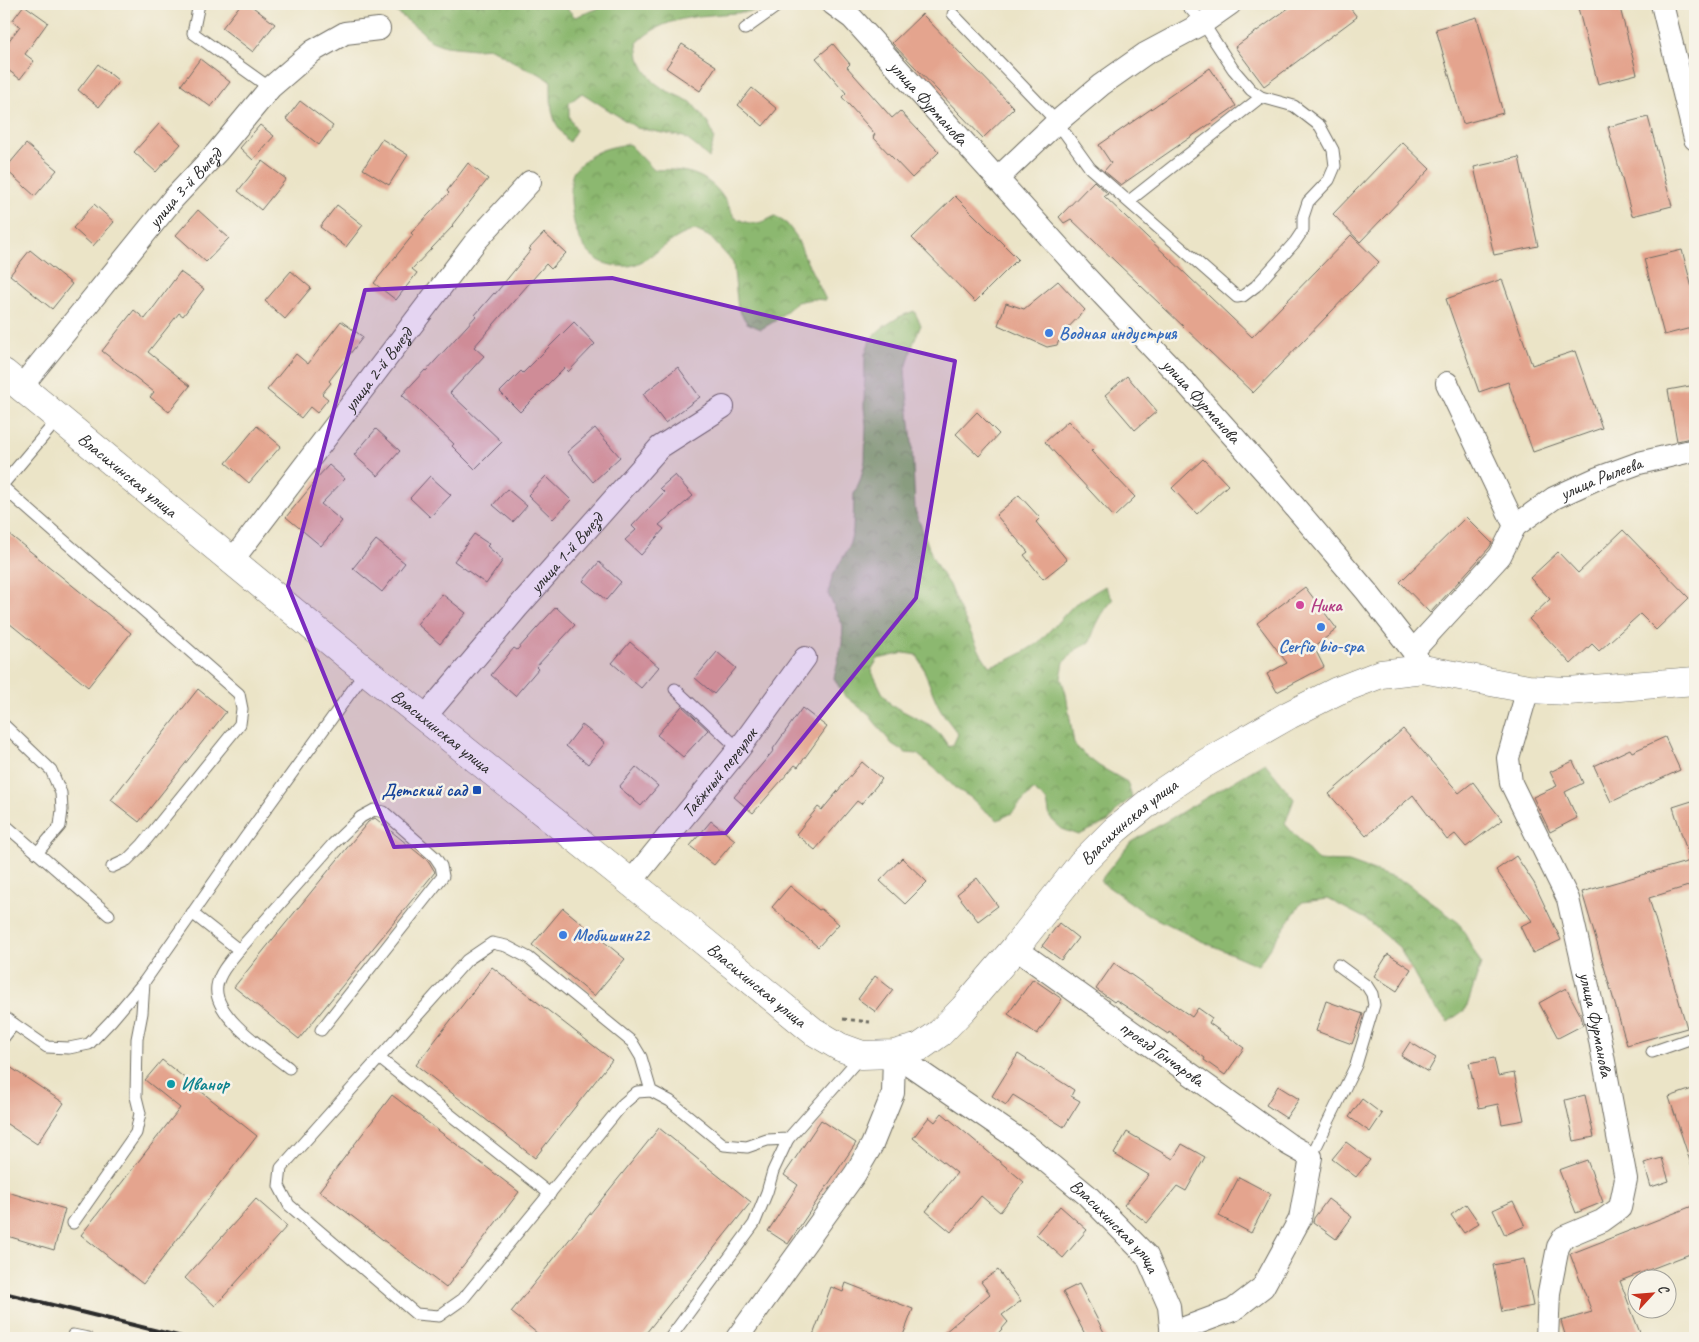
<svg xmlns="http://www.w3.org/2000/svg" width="1699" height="1342" viewBox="0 0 1699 1342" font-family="Caveat,sans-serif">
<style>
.forest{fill:url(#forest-crowns);stroke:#5c724d;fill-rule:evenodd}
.building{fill:#e4a48e}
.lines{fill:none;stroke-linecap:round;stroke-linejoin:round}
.service-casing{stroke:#6e6c62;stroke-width:13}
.minor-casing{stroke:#6e6c62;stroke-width:24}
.tertiary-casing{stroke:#6e6c62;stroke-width:29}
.path{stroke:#6e6c62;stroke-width:3;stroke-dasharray:4 4;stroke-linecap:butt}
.service{stroke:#fff;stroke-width:11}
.minor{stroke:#fff;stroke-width:22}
.tertiary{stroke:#fff;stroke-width:28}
.rail{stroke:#2b2b2b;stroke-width:4}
.marked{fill:#7b2cbf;fill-opacity:0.2;stroke:#7b2cbf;stroke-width:4;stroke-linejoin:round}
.shop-dot{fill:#3f7fe0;stroke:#f7f3e8;stroke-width:2}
.hotel-dot{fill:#d1479c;stroke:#f7f3e8;stroke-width:2}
.transit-dot{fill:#1a4fb4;stroke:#f7f3e8;stroke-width:2}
.culture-dot{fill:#0f9aa8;stroke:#f7f3e8;stroke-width:2}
.labels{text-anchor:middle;stroke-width:5;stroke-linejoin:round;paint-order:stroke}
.street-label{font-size:18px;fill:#2b2b2b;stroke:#f7f3e8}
.shop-label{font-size:18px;font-weight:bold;fill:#366cbe;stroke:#f7f3e8;text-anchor:start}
.hotel-label{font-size:18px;font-weight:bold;fill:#b23c85;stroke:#f7f3e8;text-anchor:start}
.transit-label{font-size:18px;font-weight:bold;fill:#164399;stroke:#f7f3e8;text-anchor:end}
.culture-label{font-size:18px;font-weight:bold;fill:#0d838f;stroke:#f7f3e8;text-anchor:start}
</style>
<defs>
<pattern id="forest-crowns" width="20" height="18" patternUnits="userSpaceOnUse" patternTransform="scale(1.25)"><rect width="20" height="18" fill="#8cb86f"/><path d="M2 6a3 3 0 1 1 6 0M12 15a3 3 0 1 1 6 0" fill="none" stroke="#73965b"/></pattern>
</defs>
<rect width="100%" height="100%" fill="#f7f3e8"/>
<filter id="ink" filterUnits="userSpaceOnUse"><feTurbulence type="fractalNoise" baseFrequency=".02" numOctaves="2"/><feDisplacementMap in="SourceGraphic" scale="10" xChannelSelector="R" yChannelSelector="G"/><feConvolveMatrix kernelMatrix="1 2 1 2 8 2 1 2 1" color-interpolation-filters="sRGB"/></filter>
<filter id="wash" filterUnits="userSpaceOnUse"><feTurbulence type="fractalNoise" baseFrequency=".0096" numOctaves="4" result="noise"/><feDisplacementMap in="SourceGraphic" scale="20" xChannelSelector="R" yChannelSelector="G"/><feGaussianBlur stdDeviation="1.12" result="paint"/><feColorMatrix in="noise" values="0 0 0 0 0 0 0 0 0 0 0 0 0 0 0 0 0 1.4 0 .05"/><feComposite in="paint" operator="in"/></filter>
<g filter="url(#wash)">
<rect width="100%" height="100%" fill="#ebe4c7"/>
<!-- forest -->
<g class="forest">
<path d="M 389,4 L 563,4 L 575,17 L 611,4 L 768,4 C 759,12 746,12 735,13 C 700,16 663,16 637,43 L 639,58 L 645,70 L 654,82 L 665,90 L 691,102 L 709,124 L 714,138 L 709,158 L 697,147 L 684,137 L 637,128 L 582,93 L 569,103 L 569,117 L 576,130 L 569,142 C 550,121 551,108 551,81 L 538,73 L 524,68 L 491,48 L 475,49 L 445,46 L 431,41 L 420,30 L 395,11 Z"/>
<path d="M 629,144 L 654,170 C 695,168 717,178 734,217 C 751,226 758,225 775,216 L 787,224 L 796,236 L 807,262 L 826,300 L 812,299 L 797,302 L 775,321 L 761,329 L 747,323 L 738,309 L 733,262 L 710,237 L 695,230 C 689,232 683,234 678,237 C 664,245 643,265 628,266 C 586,269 573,235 571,200 C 571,192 570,181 573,173 C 574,170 578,167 581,164 C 594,150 610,147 629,144 Z"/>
<path d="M 914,311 L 921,325 L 914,341 L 905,372 L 912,443 L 915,510 L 932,556 L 939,570 L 949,585 L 956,602 L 980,652 L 989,666 L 1006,661 L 1022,653 L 1038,643 L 1075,604 L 1105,586 L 1113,600 C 1101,613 1095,626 1090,642 L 1075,650 L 1064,662 L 1061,678 L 1066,694 L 1074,744 L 1085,755 L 1099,766 L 1127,782 L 1132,797 L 1119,808 L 1109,821 L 1079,835 L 1062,829 L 1050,818 L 1047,801 L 1033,790 L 1012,813 L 998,820 L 983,809 L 970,797 L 955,788 L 944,776 L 917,754 L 906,753 L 892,744 L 869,715 L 843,694 L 834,678 L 842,644 L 843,626 L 828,594 L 832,577 L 849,547 L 853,530 L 854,494 L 861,478 L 865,461 L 866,425 L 864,407 L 865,354 L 871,338 L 883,327 L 899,317 ZM 904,653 L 917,655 C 927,673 931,694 942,712 C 947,720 953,727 958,734 L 953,745 L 949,747 L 940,734 L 930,725 L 891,705 L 883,694 L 871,670 L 878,659 Z"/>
<polygon points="1265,763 1294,799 1285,824 1318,861 1349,862 1405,882 1459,923 1481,964 1466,1009 1448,1022 1428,1000 1399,947 1366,919 1328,899 1302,902 1258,965 1199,940 1147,914 1100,881 1131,842"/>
</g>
<g id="blocks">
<!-- building -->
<g class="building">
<polygon points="241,4 249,4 275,24 253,52 222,28"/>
<polygon points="1294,4 1347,4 1357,17 1264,86 1235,47"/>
<polygon points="1577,4 1619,4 1637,74 1598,84"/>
<polygon points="24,5 48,22 25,54 34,61 20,79 4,67 4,47 20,26 12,21"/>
<polygon points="922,14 1014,108 983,138 892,43"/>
<polygon points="1477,17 1503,113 1463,124 1436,29"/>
<polygon points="682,44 716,66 700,91 666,68"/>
<polygon points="833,44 850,64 847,67 892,118 900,111 939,152 912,178 873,137 875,134 842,97 846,93 816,58"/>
<polygon points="200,59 230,82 211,107 181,85"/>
<polygon points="98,64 119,81 99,107 78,90"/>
<polygon points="1210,68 1236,106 1121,185 1104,171 1111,163 1099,145"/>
<polygon points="752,88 777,109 763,126 738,105"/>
<polygon points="300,101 333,126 319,145 286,119"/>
<polygon points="1648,117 1672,206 1632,216 1608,127"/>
<polygon points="159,124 181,144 156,172 134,152"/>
<polygon points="260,125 274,136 253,160 240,148"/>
<polygon points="382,139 408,155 389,185 363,169"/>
<polygon points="1402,142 1430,169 1360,242 1333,214"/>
<polygon points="26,144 57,170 35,196 5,169"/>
<polygon points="1519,157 1538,246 1494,255 1474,167"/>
<polygon points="262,161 286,179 261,210 238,191"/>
<polygon points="468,163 488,179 452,225 453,226 412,269 417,273 396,300 374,283 413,235 411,233 449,193 447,191"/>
<polygon points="1094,181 1108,194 1104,196 1252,337 1351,235 1379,262 1253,393 1071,219 1064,223 1059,217"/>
<polygon points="955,196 1018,259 975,302 912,238"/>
<polygon points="94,204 114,222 93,246 73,228"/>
<polygon points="337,205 363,225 346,247 320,227"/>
<polygon points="198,210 229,238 206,262 176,235"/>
<polygon points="544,233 566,253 551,269 546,264 474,347 484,356 450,393 502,442 475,469 452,446 454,444 402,395 425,370 426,371 476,316 475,315 494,293 495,294 531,250 529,249"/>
<polygon points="30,250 72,284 52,309 10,275"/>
<polygon points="1682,250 1695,299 1695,327 1664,335 1644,259"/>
<polygon points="291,271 311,288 285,319 265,301"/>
<polygon points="180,272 204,289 183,316 179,313 148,352 190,386 169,412 150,397 154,392 102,351 134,310 145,319"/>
<polygon points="1502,279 1532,365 1575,351 1602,428 1533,452 1508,382 1479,392 1446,299"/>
<polygon points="1058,281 1085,310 1062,334 1057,345 1047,347 998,325 1006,303 1024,309"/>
<polygon points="341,321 363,337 329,381 331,383 322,394 328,399 317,413 310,407 301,418 267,390 296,354 308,364"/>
<polygon points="574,322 595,344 568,372 564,368 520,412 500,392 521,371 523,373"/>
<polygon points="678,367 700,397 665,423 643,394"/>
<polygon points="1127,376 1157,411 1135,430 1105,395"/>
<polygon points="1695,385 1695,437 1677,441 1668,390"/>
<polygon points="977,412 999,434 979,456 956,434"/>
<polygon points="1068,421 1094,448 1091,451 1135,497 1114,517 1045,442"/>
<polygon points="257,426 281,446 249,483 226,463"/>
<polygon points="595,428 620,457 593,482 567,452"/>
<polygon points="376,429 400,451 378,476 354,455"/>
<polygon points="1203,459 1228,485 1197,514 1172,488"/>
<polygon points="329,465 345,479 321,504 342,521 321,546 286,517 314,483 313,482"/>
<polygon points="675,475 693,496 659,525 664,529 641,555 625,540 636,530 632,526 664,492 660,488"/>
<polygon points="430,476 451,495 430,517 410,498"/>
<polygon points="546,476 571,500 553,519 528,495"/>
<polygon points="507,489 527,506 513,522 493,505"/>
<polygon points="1019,495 1040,518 1036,522 1067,560 1043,579 1024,555 1028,552 996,515"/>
<polygon points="1466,517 1492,543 1489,548 1430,613 1400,582"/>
<polygon points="4,530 131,633 88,687 4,619"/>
<polygon points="1623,530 1689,598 1656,630 1640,614 1599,651 1592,644 1571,664 1529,619 1550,599 1530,578 1558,552 1578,573"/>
<polygon points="474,534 489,544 487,546 503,560 486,584 454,561"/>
<polygon points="376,540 405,563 382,592 353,568"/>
<polygon points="599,562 621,582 606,600 583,581"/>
<polygon points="1305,587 1337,629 1314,647 1324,667 1277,692 1267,674 1287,663 1257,623"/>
<polygon points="442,594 466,613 440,644 417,624"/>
<polygon points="556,607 575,625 536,667 538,669 515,696 491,675 514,648 517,650"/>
<polygon points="630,642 659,667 641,688 612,663"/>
<polygon points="717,652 736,668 714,694 695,678"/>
<polygon points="198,689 226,712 139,822 111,800"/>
<polygon points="682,706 708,730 683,757 657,735"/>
<polygon points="802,708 827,727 798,767 795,765 753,813 734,797 774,750 773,749"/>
<polygon points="582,725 605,743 588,764 566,746"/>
<polygon points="1403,729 1459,793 1473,782 1502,820 1466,847 1455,834 1447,840 1413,795 1366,836 1329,794"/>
<polygon points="1665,737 1680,770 1611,802 1594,766 1630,749 1632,752"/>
<polygon points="1573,761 1583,783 1565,792 1577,818 1550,832 1533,797 1557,786 1550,772"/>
<polygon points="862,762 882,779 861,804 857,801 815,850 796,834 818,807 822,810"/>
<polygon points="636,767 658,786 641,806 619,787"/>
<polygon points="1695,800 1695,884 1649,898 1687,1028 1627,1045 1582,892 1690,861 1673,807"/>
<polygon points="375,818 429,862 435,872 299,1039 234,987 368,822"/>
<polygon points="711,821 735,840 714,865 690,846"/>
<polygon points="1516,856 1534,883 1561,940 1533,953 1520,926 1532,921 1496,870"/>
<polygon points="902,858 927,882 905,904 880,881"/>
<polygon points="977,878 998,906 978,921 957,894"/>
<polygon points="790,886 819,910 821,909 839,924 818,947 772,907"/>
<polygon points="563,908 625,959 594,996 532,945"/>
<polygon points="1059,923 1078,938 1061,960 1042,946"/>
<polygon points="1388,954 1411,969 1397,991 1374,976"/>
<polygon points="1114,963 1192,1017 1198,1008 1212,1018 1209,1023 1244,1048 1225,1075 1204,1060 1205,1058 1169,1032 1168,1034 1116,1000 1114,1002 1096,989"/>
<polygon points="492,967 612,1060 535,1158 416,1065"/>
<polygon points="875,976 893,990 876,1012 858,999"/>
<polygon points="1033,979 1062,999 1037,1034 1008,1014"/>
<polygon points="1566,988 1581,1016 1583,1025 1558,1038 1539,1003"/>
<polygon points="1326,1001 1363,1014 1352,1044 1316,1031"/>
<polygon points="1410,1042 1436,1058 1428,1072 1401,1056"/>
<polygon points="1018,1054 1074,1090 1071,1096 1080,1101 1064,1127 1013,1095 1006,1105 992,1096"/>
<polygon points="1494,1058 1498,1076 1514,1073 1524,1120 1502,1124 1498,1104 1479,1108 1469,1063"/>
<polygon points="162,1060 257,1136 143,1284 81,1235 180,1108 145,1080"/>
<polygon points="4,1063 64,1103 37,1144 4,1122"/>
<polygon points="1278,1086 1299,1099 1286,1118 1266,1105"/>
<polygon points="1695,1088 1695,1166 1692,1167 1669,1097"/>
<polygon points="392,1095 519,1192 446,1288 319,1191"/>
<polygon points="1585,1095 1594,1137 1574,1141 1565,1100"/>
<polygon points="1362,1099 1382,1114 1370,1132 1349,1117"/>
<polygon points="942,1113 1024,1182 1000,1212 981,1196 951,1232 926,1211 957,1173 913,1138 929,1117 935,1122"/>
<polygon points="821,1120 856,1143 788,1244 768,1231 798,1185 784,1175"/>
<polygon points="659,1128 751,1202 642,1338 543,1338 511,1312"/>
<polygon points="1127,1132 1173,1159 1182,1144 1205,1157 1186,1191 1177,1186 1147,1223 1124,1205 1149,1175 1114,1154"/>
<polygon points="1346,1142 1370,1160 1356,1177 1332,1159"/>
<polygon points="1662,1158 1669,1181 1651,1187 1644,1163"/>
<polygon points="1587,1160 1603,1202 1576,1213 1559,1170"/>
<polygon points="1239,1177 1271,1194 1251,1233 1219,1216"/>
<polygon points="4,1191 65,1209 54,1250 4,1235"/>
<polygon points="256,1199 287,1226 215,1306 185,1278"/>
<polygon points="1328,1199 1352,1217 1336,1239 1313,1222 1314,1218"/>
<polygon points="1513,1201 1525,1226 1505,1235 1493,1210"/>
<polygon points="1466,1204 1479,1223 1464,1233 1451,1215"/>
<polygon points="1695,1205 1695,1252 1620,1281 1642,1338 1566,1338 1561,1321 1592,1312 1570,1254"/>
<polygon points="1060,1206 1087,1230 1063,1258 1036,1234"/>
<polygon points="1524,1259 1533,1306 1502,1312 1493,1265"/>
<polygon points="998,1270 1021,1301 1002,1315 1008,1322 994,1338 938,1338 990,1294 981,1282"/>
<polygon points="846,1283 913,1309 902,1338 812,1338 831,1287 843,1292"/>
<polygon points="1079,1284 1107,1338 1087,1338 1063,1292"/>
</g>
</g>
</g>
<g filter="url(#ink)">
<use href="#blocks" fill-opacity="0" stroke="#6e6c62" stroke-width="1"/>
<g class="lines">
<defs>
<g id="service">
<polyline points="199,4 193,33 270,88"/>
<polyline points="953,14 1057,122 1090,168 1237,297 1243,296 1256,286 1295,242 1303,230 1303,217 1308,202 1329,180 1335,166 1333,150 1320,126 1294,106 1261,97 1251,90 1233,69 1203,23 1186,4"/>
<polyline points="745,29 780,4"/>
<polyline points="1129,201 1261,97"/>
<polyline points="4,483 58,419"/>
<polyline points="4,488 239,694 242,709 240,724 142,845 127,860 112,867"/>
<polyline points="675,689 739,749"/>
<polyline points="4,725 51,770 61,793 62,810 60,826 37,853"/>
<polyline points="4,824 109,915"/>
<polyline points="192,913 239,950"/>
<polyline points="4,1017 47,1047 69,1048 89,1044 111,1021 144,982 245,838 366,671"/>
<polyline points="4,1037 14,1024"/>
<polyline points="1652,1052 1695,1037"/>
<polyline points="379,1058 550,1194"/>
<path d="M 289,1068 C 269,1052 212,1016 217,986 C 219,973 231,960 239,950 L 333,844 L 361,817 L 374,810 L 384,812 L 435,857 L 441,866 L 443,876 L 321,1030"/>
<polyline points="651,1091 641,1057 632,1042 529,958 506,946 492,943 467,960 281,1168 279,1186 289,1205 416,1314 439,1316 463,1299 623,1104 637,1092 651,1091 670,1101 724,1145 747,1147 767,1140 788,1139 862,1055"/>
<polyline points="1311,1157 1356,1065 1374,1005 1372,994 1367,986 1338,965"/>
<polyline points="73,1223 136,1133 140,1113 136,1097 137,1039 142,1013 144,982"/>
<polyline points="73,1335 88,1338"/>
<polyline points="670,1338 754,1224 767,1192 773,1171 788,1139"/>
</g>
<g id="minor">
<path id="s1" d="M 833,4 L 852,18 L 1085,276 L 1184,381 L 1266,473 L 1367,592 L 1413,651 L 1423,669"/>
<polyline points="1662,4 1695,139"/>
<polyline points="997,179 1057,122 1101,85 1145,54 1203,23 1230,4"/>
<path id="s2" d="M 21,387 L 173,199 L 217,152 L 270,88 L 313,51 L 345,33 L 379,29"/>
<path id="s3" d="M 1515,526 L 1554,498 L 1598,478 L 1639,463 L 1695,450"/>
<path id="s4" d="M 231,562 L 476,241 L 530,182"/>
<polyline points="1413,651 1500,556 1515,526 1447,383"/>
<path id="s5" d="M 1528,689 L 1508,758 L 1511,783 L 1568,899 L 1599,1035 L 1626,1179 L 1620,1208 L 1602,1221 L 1564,1237 L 1558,1247 L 1549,1293 L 1547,1338"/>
<path id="s6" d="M 424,718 L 518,607 L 660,447 L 723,407"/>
<path id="s7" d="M 630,883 L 739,749 L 805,658"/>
<path id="s8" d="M 1015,948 L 1288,1144 L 1311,1157 L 1300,1219 L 1263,1287 L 1233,1310 L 1171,1333"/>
<path id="s9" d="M 894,1054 L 1024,1143 L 1087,1195 L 1147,1256 L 1169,1306 L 1172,1338"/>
<polyline points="737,1338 855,1174 872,1145 893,1093 894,1054"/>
</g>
<g id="tertiary">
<path id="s10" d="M 4,373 L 366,671 L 679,921 L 813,1031 L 840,1047 L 862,1055 L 894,1054 L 920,1047 L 940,1033 L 964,1008 L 1015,948 L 1082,863 L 1115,830 L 1159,794 L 1204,764 L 1289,715 L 1337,691 L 1381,674 L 1423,669 L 1528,689 L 1568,691 L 1695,681"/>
</g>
</defs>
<!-- service casing -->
<use href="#service" class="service-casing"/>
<!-- minor casing -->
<use href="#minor" class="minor-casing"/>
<!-- tertiary casing -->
<use href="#tertiary" class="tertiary-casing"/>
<!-- path -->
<polyline class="path" points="843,1019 870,1022"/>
<!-- service -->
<use href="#service" class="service"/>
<!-- minor -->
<use href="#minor" class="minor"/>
<!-- tertiary -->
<use href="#tertiary" class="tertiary"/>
<!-- rail -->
<polyline class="rail" points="4,1293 186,1338"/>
</g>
</g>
<!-- marked area -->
<path class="marked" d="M 612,278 L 955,361 L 916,598 L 726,833 L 394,847 L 288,586 L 365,290 Z"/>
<!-- markers -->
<g class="shop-dot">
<circle cx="1049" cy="333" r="5"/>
<circle cx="1321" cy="627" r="5"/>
<circle cx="563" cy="935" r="5"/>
</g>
<circle class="hotel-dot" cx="1300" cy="605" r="5"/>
<rect class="transit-dot" x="472" y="785" width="10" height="10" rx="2.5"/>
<circle class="culture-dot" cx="171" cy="1084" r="5"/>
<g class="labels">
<!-- street labels -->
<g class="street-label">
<text dy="6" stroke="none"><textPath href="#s1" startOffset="138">улица Фурманова</textPath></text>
<text dy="6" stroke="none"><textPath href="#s2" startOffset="258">улица 3-й Выезд</textPath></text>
<text dy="6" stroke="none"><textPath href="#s4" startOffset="242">улица 2-й Выезд</textPath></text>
<text dy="6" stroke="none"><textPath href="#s1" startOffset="542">улица Фурманова</textPath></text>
<text dy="6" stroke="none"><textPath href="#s10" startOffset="160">Власихинская улица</textPath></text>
<text dy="6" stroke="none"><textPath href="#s3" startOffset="99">улица Рылеева</textPath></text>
<text dy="6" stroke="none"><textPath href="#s6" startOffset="218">улица 1-й Выезд</textPath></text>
<text dy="6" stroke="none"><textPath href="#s10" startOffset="565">Власихинская улица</textPath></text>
<text dy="6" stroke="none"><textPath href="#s7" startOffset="142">Таёжный переулок</textPath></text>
<text dy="6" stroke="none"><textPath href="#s10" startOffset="1465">Власихинская улица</textPath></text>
<text dy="6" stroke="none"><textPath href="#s10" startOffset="970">Власихинская улица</textPath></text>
<text dy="6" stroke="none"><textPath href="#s5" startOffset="355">улица Фурманова</textPath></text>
<text dy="6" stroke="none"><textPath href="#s8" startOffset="181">проезд Гончарова</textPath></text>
<text dy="6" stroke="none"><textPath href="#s9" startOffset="281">Власихинская улица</textPath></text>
</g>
<!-- shop labels -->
<g class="shop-label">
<text x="1059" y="339">Водная индустрия</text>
<text x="1321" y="652" text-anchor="middle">Cerfio bio-spa</text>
<text x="573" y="941">Мобишин22</text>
</g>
<!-- hotel labels -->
<g class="hotel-label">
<text x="1310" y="611">Ника</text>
</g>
<!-- transit labels -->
<g class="transit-label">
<text x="467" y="796">Детский сад</text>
</g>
<!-- culture labels -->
<g class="culture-label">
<text x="181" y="1090">Иванор</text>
</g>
</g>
<!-- margin -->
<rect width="1699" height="1342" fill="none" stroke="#f7f3e8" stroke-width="20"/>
<!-- north arrow -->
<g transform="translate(1652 1294) rotate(64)"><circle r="24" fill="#f7f3e8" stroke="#a5a39c"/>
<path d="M0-4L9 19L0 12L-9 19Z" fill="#c8321e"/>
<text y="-8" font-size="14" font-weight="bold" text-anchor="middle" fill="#2b2b2b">С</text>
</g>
</svg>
